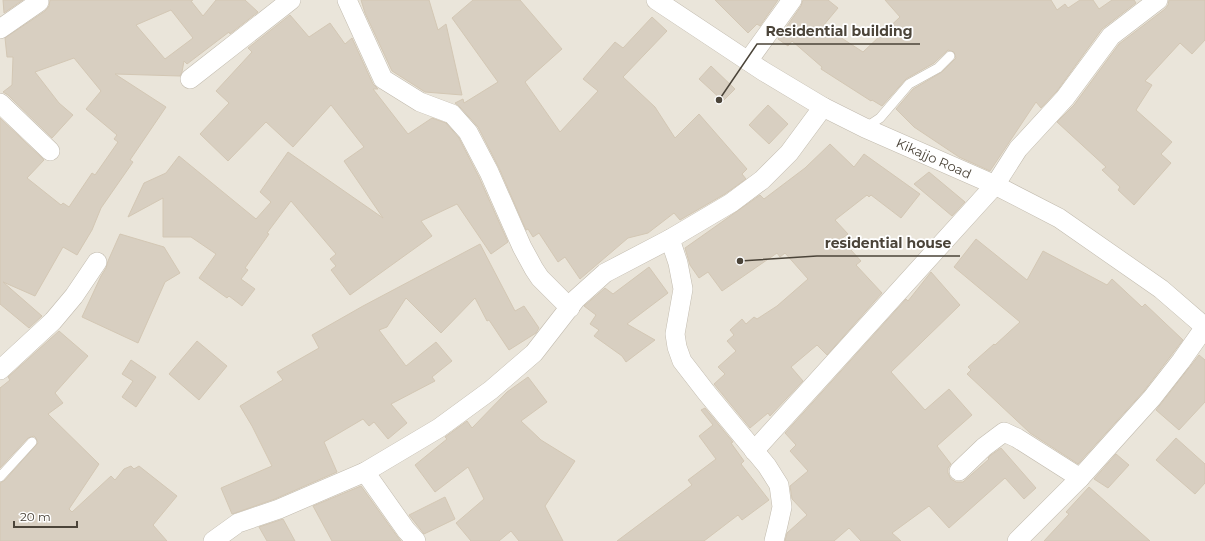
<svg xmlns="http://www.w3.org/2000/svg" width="1205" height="541" viewBox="0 0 1205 541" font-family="Montserrat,sans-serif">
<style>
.residential{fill:#eae5da}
.building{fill:#d8cfc1;stroke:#d3c7b4;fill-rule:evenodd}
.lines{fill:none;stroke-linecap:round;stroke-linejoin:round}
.service-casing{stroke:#c2bbae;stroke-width:10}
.minor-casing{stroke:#c2bbae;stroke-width:20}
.service{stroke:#fff;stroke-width:9}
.minor{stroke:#fff;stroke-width:19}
.labels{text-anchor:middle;stroke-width:3.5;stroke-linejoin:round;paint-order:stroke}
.street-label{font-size:13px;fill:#4b4439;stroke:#fff}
.leader{fill:none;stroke:#4b4439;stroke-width:1.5}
.callout-dot{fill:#4b4439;stroke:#fff;stroke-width:1.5}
.callout-label{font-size:14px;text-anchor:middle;font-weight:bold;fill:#4b4439;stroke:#fff;stroke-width:3.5;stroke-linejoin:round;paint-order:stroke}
</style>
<rect width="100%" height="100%" fill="#f6f3ec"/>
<!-- residential -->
<rect class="residential" x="0" y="0" width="1205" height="541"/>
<!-- building -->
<g class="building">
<polygon points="3,0 23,0 4,13"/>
<path d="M 50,0 L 193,0 L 191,1 L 203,16 L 216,0 L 245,0 L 258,12 L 230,34 L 229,32 L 187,64 L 184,61 L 182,72 L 180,76 L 115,74 L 166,107 L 130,160 L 133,162 L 101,208 L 92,230 L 77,255 L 63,247 L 35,296 L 3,282 L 42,316 L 29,328 L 0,304 L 0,118 L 44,160 L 27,178 L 61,205 L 63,203 L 69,207 L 92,173 L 95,175 L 118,142 L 114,139 L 117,135 L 86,109 L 101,91 L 74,58 L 35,72 L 59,103 L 73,115 L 52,138 L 8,95 L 3,92 L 12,85 L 13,57 L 7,57 L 5,38 L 45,11 L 49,6 ZM 171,10 L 193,38 L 165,59 L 136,25 Z"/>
<polygon points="361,0 429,0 438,30 446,24 462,95 425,92 392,71 365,13"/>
<polygon points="473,0 520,0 562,49 525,82 560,132 598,91 583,79 615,42 623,48 652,17 667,31 623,77 655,107 675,138 699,114 747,169 742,174 746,179 725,194 680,220 674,213 648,233 628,238 580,279 565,257 558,262 539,233 533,237 528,229 526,230 499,168 478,127 460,107 455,103 463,99 464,103 498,82 452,18"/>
<polygon points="715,0 778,0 760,26 757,24 748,33"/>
<polygon points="803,0 828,0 838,8 823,26 863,52 900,17 885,0 1051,0 1057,10 1065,4 1068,8 1080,0 1093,0 1099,9 1112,0 1134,0 1136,3 1102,29 1057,91 1041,108 1036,102 990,171 959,157 914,127 896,109 913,89 942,72 956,58 954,52 948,50 934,63 906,79 882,106 872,100 871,101 821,69 822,67 792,41 788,46 778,39 801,6"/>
<polygon points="1169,0 1205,0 1205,40 1192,54 1180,43 1145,81 1152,85 1136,110 1172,142 1161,154 1171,163 1134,205 1118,190 1120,187 1102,170 1106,167 1057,122 1074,105 1119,44 1165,9 1168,5"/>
<polygon points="290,15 309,37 330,23 345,44 352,38 373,84 378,89 373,89 408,134 432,118 446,123 459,138 479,177 508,242 491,254 457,204 421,221 432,236 350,295 331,270 336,266 330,259 336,254 291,201 267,233 269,234 245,268 248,270 241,279 255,289 242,306 229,296 227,298 199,278 216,254 191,237 163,237 163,198 128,217 144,183 166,173 179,156 256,219 271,202 260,192 288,152 383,218 344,161 364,147 331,105 293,147 266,122 228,161 200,134 229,103 216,91 252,52 248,48"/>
<polygon points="711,66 735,89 723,101 699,79"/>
<polygon points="768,105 788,124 769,144 749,125"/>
<polygon points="830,144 854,167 864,154 920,194 901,218 871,195 869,197 867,195 835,220 848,234 841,239 861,261 856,265 882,293 827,355 817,345 791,367 803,381 770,416 768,413 750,428 714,384 725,374 718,367 736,351 727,341 734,335 730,330 742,319 746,324 754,317 757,319 777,306 808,279 785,253 780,257 777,253 722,291 708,272 699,278 690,265 685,248 760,195 764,199 805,168"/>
<polygon points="929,172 965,202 952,216 914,184"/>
<polygon points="120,234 164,247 180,273 165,282 138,343 82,317 101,276 106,268 108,261"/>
<polygon points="976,239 1027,280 1043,251 1107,285 1112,279 1142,307 1145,304 1183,340 1144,391 1078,464 1030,433 967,374 971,370 968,367 994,344 995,345 1020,322 954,267"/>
<polygon points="480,244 515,311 524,306 539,328 536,333 509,350 489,320 487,321 475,298 441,333 406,298 387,327 379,330 406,366 436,342 452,361 432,377 435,381 391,404 407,423 388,439 374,422 369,426 363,419 324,442 337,472 275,499 232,514 221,488 272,466 252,426 240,406 283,380 277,372 319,348 312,335 363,306"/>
<polygon points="649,267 668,293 627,324 655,340 626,362 622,356 594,336 599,330 590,324 596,315 584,306 605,288 613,294"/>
<polygon points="931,272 960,305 891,372 925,410 949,389 972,415 937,446 951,464 948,468 948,473 951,479 956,482 963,482 989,459 988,458 991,455 1001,448 1036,488 1024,499 1005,478 949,528 929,506 892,533 901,541 861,541 849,528 834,541 785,541 787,533 807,515 792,499 790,486 808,471 790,451 796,445 785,433 906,299 908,301"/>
<polygon points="59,331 88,356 55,393 63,403 48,414 99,464 69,509 72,512 111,476 115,480 124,469 131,466 134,469 139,466 177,496 153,525 167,541 0,541 0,483 4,481 38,443 36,438 34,436 28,438 0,468 0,388 10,380 8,377"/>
<polygon points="197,341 227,366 199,400 169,374"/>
<polygon points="1199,355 1205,360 1205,402 1179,430 1156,410"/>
<polygon points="131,360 156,377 136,407 122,397 133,381 122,374"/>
<polygon points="528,377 547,402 521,421 541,440 575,461 545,506 563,541 519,541 511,531 499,541 471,541 456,523 484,499 468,467 435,492 415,465 447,439 445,437 467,421 472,428 507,392"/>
<polygon points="705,408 733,442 731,443 744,461 741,464 769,500 742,520 738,515 704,541 617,541 692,485 688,480 716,459 699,436 713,425 701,410"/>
<polygon points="1176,438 1205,464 1205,483 1195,494 1156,460"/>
<polygon points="1116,454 1129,465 1108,488 1094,479"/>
<polygon points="361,486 397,536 401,541 332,541 313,506"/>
<polygon points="1089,487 1150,541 1044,541 1069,514 1066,512"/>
<polygon points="445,497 455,519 424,534 409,515"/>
<polygon points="283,519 295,541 267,541 259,527"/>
</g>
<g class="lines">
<defs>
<g id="service">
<polyline points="865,128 880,118 909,84 938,68 950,56"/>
<polyline points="0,477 32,442"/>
</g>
<g id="minor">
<polyline points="347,0 383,79 420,102 452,114 468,132 489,172 522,247 534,269 540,278 570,308"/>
<polyline points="656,0 763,71 823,107 865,128 995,185 1059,218 1161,289 1205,327"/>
<polyline points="0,29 39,2"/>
<polyline points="748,61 792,0"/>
<polyline points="190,79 291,0"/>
<polyline points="0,103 50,151"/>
<polyline points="670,239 678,263 683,289 675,334 677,347 682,361 706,392 767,466 779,485 782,507 778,525 774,541"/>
<polyline points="0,370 53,321 74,296 97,262"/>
<polyline points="754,451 995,185 1018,149 1065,98 1111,36 1158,0"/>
<polyline points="959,471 984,447 1004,432 1017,438 1080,478"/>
<polyline points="365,472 406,530 416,541"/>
<polyline points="213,541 238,523 279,509 365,472 439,428 491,390 534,353 576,299 605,273 670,239 731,203 762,180 789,153 823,107"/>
<polyline points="1017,541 1080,478 1152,398 1181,361 1205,327"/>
</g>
</defs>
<!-- service casing -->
<use href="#service" class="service-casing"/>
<!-- minor casing -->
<use href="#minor" class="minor-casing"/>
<!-- service -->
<use href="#service" class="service"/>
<!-- minor -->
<use href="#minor" class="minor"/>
</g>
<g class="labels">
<!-- street labels -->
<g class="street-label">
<text transform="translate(934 158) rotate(24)" y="5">Kikajjo Road</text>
</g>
</g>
<!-- callouts -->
<path class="leader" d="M719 100L757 44H920M740 261L817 256H960"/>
<g class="callout-dot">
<circle cx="719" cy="100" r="4"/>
<circle cx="740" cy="261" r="4"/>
</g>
<g class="callout-label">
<text x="839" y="36">Residential building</text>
<text x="888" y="248">residential house</text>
</g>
<!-- scale -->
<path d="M14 521v6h63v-6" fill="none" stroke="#4b4439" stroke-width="2"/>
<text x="20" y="521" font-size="12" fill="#4b4439" stroke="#ffffff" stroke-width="3" paint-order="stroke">20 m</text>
</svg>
